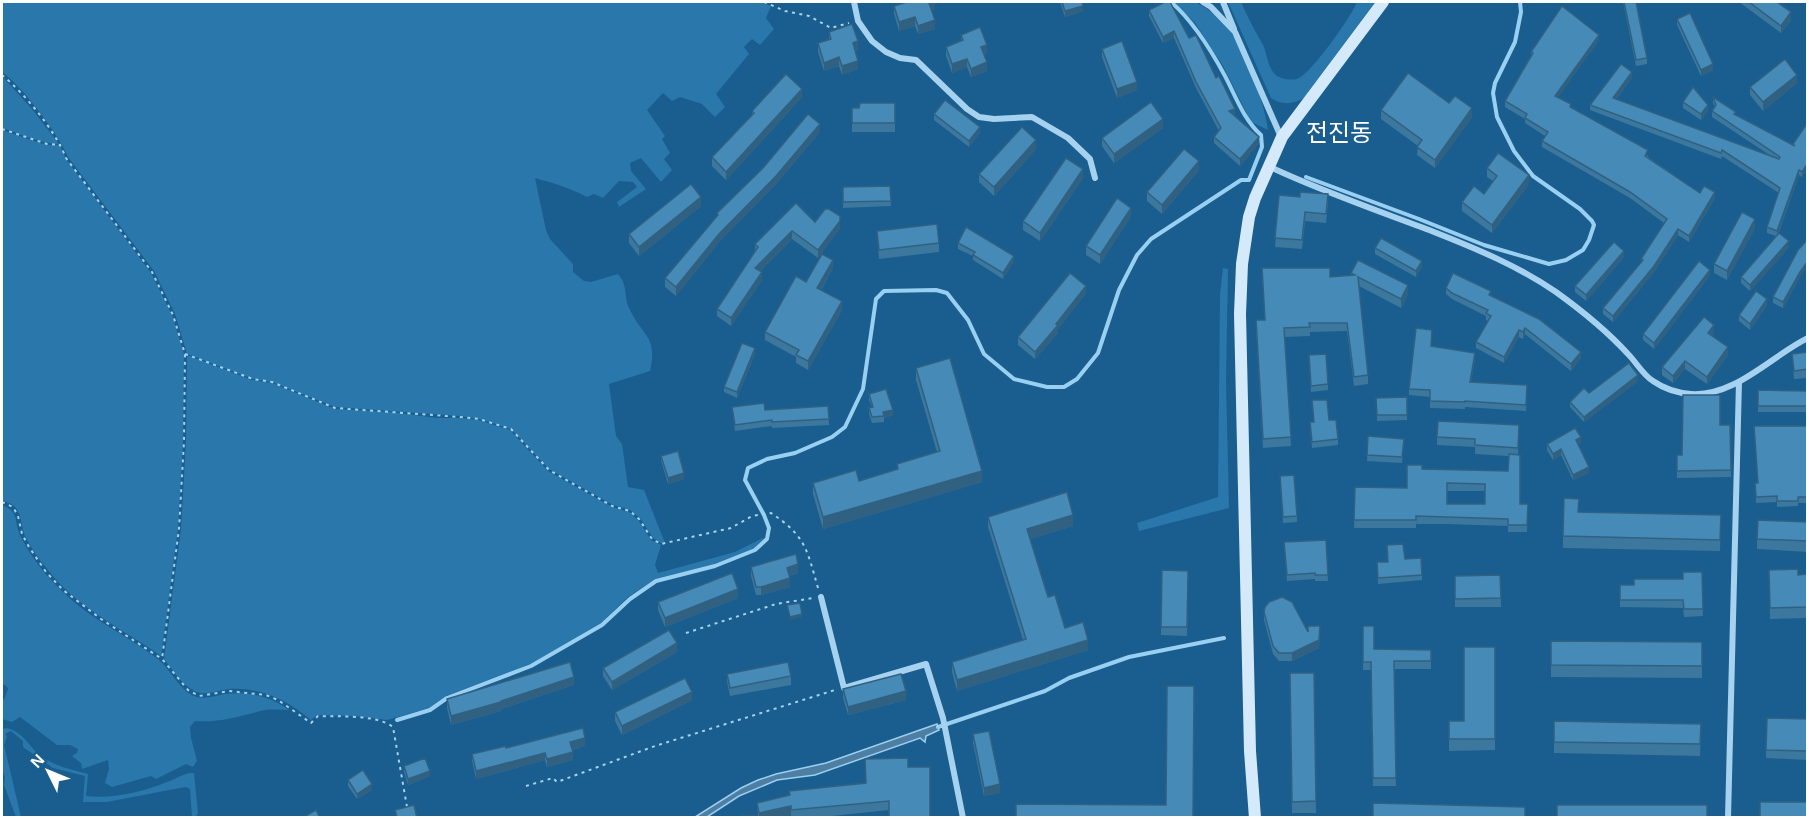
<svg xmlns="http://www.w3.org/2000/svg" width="1809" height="819" viewBox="0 0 1809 819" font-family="Arial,'Noto Sans KR',sans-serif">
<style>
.green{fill:#2977ab}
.water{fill:#4e7fa2;stroke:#99cff1;stroke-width:1.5}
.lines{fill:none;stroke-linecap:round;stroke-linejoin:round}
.stream{stroke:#99cff1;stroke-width:4}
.path{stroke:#a6d2ef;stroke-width:2;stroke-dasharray:3 4.5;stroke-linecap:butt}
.street{stroke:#a6d2ef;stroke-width:6}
.secondary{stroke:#d4eafa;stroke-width:12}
.wall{fill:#3c779e;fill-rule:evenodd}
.shaded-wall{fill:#316181}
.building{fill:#468ab8;stroke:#316181;stroke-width:1.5;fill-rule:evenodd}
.labels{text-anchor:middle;stroke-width:4.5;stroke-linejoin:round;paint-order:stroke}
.quarter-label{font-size:24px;fill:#fff;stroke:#195e8f}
</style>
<rect width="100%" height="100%" fill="#195e8f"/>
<!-- green -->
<g class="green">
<path d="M 2,2 L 761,2 L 771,6 L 766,18 L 774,29 L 760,45 L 752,39 L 744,47 L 749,54 L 716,94 L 725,107 L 715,117 L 702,104 L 680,97 L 672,101 L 663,93 L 647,110 L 665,136 L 662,139 L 670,153 L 664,159 L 672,170 L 661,182 L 641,158 L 630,163 L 631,171 L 646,189 L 619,207 L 617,202 L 637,187 L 633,182 L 619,181 L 603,198 L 594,194 L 587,197 C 570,188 553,183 535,178 L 546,230 L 550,239 L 573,264 L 573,272 L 584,281 L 591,282 L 618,274 C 629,287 623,297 630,310 C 643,337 658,336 650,371 L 609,384 L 616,436 L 622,444 L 628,487 L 644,490 L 665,543 L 661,543 L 653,538 L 640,518 L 630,510 L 613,505 L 549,469 L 511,429 L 479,419 L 460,416 L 335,407 L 272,382 L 253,379 L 187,354 L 175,314 L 154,271 L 68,157 C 59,135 22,86 2,72 Z"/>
<path d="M 1174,2 C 1181,2 1191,0 1197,3 C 1206,8 1217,15 1224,23 C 1242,43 1265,102 1268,130 L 1251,122 L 1223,66 L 1195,23 Z"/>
<path d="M 1228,2 L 1241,2 C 1247,16 1254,29 1262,43 C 1268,53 1266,67 1277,76 C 1282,79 1293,81 1299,78 C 1313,71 1351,17 1357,2 L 1375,2 L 1308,92 L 1309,95 C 1297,103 1284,107 1271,98 Z"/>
<path d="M 2,76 L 32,109 L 59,144 C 38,143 21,134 2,128 Z"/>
<path d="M 2,130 L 46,145 L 60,145 L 66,159 L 151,273 L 172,315 L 184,354 L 183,441 L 178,529 L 161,656 C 123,629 77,608 48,570 C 39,560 31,548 25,536 C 21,527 22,513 14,506 C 11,503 5,502 2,500 Z"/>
<polygon points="1223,268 1228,269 1226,381 1229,508 1139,531 1137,523 1218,497 1220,294"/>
<path d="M 187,355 L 252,380 L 272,383 L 335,409 L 391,412 L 437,418 L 460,418 L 478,420 L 510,430 L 548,471 L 612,507 L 629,512 L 638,520 L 651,540 L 661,545 L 655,565 L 658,573 L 735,552 L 765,537 L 754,548 L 735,556 L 715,564 L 655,579 L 628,597 L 601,623 L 568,643 L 530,664 L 446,696 L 429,708 L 387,720 L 355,716 L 317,715 L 311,720 C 287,700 261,687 229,689 C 219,690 206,696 197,692 C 183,687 173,670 164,659 L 181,529 L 186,441 Z"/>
<path d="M 2,505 C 21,512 13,522 21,537 C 35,565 56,587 79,606 C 104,626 134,640 159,660 C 172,671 180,692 197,697 C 205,699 216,696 224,694 C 248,691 270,696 289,710 C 281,710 272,709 265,710 C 240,716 220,723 195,721 L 190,727 L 191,738 L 197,761 L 193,767 L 186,764 L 156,779 L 151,776 L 112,787 L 105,783 L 109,769 L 108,760 L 82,769 L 81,763 L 72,756 L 77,753 L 78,749 L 70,745 L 57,745 L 20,717 L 12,722 L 2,719 L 2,700 L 5,698 L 8,688 L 2,683 Z"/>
<path d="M 7,728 C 20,731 28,743 36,752 C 49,765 70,769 88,774 L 86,796 C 113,799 143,792 167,782 C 176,779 185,772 194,773 L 198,813 L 196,817 L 192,817 L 190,789 L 185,787 L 107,802 L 83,802 L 85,776 L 53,768 L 23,747 L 23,741 L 11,731 L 5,734 L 7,736 L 4,745 L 21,817 L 16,817 L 4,785 L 5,777 L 2,769 L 2,729 Z"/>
</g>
<!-- water -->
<polygon class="water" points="937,724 939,730 926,736 925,742 920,738 815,775 777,780 739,796 707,817 695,817 741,788 758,780 776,774 826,763"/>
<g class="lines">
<!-- stream -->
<g class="stream">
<polyline points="1306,177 1419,219 1484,245 1549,264 1566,260 1583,250 1589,240 1594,225 1592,221 1580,209 1533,176 1514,151 1497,117 1493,93 1495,83 1515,42 1521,12 1520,2"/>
<path d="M 397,720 L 430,710 L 447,698 L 531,666 L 602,625 L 630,599 L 656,581 L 715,566 L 755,550 L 767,539 L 769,528 L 764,515 L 745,480 L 748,468 L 767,459 L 795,453 L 832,437 L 845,427 L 863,389 L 876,299 L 884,291 L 936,290 L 947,293 L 968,320 L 984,354 L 1014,379 L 1047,387 L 1064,387 L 1077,379 L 1098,353 L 1119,290 L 1137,255 L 1151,239 L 1241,180 L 1249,180 L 1262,147 L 1261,135 C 1244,120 1236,97 1225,76 C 1211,50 1193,21 1171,2"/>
<polyline points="938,727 1045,691 1069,678 1129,657 1224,638"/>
</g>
<!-- path -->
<g class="path">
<polyline points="764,2 785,11 809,16 831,28 849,23"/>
<path d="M 2,75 C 25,94 55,130 66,158 L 152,272 L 173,315 L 185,354 L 184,441 L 179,529 L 162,659"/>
<polyline points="2,129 47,144 61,145"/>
<path d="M 185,354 L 253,379 L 272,382 L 335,408 L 460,417 L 479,419 L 511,429 L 549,470 L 612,506 L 630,511 L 639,519 L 652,539 L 661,544 L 731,528 L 752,516 L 771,513 C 806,536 807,550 818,588"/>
<path d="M 2,502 L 13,507 L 18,516 L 22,534 L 29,547 L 46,572 L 63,590 L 101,619 L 162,659 L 188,690 L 199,696 L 229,691 L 266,695 L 278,700 L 311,723 L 318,716 C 339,717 376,714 393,727 L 407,807"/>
<polyline points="686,633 776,604 813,598"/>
<polyline points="526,786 553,778 557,782 655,746 835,690"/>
</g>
<!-- street -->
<g class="street">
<polyline points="854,2 858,21 872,41 886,52 900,58 916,60 967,109 979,117 994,119 1032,117 1068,138 1090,159 1095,178"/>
<polyline points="1203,2 1211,7 1235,32 1281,137"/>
<polyline points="1223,2 1234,29"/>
<path d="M 1270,167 C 1323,192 1379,211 1434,232 C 1477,249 1518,266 1556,292 C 1581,310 1607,331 1628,354 C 1636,362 1643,375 1653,381 C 1663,388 1678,393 1691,394 C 1735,397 1771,356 1808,338"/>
<polyline points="821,597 844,688 926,664 943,718 963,818"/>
<polyline points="1728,818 1739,382"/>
</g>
<!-- secondary -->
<polyline class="secondary" points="1255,818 1250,751 1240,314 1242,264 1249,217 1255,198 1282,137 1383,2"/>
</g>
<!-- wall -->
<g class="wall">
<polygon points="935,2 935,9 932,10 935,29 918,34 915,26 899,31 894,14 894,6"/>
<polygon points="1060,2 1082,2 1083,11 1065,17"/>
<polygon points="1623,2 1636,2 1647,58 1647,64 1636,66"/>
<polygon points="1739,2 1777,2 1791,20 1781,33"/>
<polygon points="1149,10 1189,38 1216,78 1235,115 1234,116 1259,143 1240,166 1214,143 1214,137 1219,131 1196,88 1174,38 1163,43 1149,16"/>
<polygon points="1677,19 1713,70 1701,76 1677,25"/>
<polygon points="829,32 858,50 855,51 858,69 842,75 839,66 824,71 818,52 818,43 829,39"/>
<polygon points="961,35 987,53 984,54 987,71 971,77 967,67 952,73 946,56 946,47 961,41"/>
<polygon points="1599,40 1558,97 1571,108 1648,156 1648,157 1700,193 1715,198 1689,242 1678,235 1654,272 1613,322 1603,314 1603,308 1641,263 1641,259 1664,223 1630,198 1542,147 1542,141 1545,136 1525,123 1525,119 1505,107 1505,101 1531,55 1531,52"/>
<polygon points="1102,49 1137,90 1117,98 1102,57"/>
<polygon points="1632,78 1616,100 1771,156 1712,117 1712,111 1715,108 1713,103 1713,97 1736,115 1793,145 1808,122 1802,177 1799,175 1778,235 1789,247 1750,291 1741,283 1741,277 1776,236 1767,233 1767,227 1779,193 1722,156 1721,159 1590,110 1590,105"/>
<polygon points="1797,83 1763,111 1750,95 1750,87"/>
<polygon points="802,97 726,180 712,166 712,157 752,115 752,111"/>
<polygon points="1683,102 1708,111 1701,120 1683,108"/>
<polygon points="895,103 895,132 852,132 852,108"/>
<polygon points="1449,103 1472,117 1435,168 1417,155 1418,146 1381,119 1381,110"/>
<polygon points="934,114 980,133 969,147 934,120"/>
<polygon points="1163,128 1114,163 1102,146 1102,138"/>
<polygon points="820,132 776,184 719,242 676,296 665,287 665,278 717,217 717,213"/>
<polygon points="1036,149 994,196 979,182 979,174"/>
<polygon points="1487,168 1529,184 1492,233 1462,211 1462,202 1484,194 1493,181 1487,177"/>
<polygon points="1199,170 1162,214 1147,201 1147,192"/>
<polygon points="1083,178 1040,241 1023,230 1023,221"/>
<polygon points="890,186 891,206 843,208 843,187"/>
<polygon points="1279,195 1328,203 1326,223 1305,221 1302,249 1275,247"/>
<polygon points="701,206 639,256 629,243 629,234"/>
<polygon points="1131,216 1100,264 1086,255 1086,246"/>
<polygon points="815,222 840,228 818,258 792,239 760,271 762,280 731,326 717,316 717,309 755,252 755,244"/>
<polygon points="1755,228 1727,280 1714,273 1714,264"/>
<polygon points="877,231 939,243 939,252 879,259"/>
<polygon points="958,243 1014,261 1003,279 973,260 973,256 958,249"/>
<polygon points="1375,248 1422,267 1416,277 1375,254"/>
<polygon points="1624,257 1586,301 1575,292 1575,286"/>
<polygon points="833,268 821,290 842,310 808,370 796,363 796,357 765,340 765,332 806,282"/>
<polygon points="1262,268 1330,277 1351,276 1351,273 1408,294 1401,308 1359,286 1368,375 1368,384 1354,386 1347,331 1310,332 1310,336 1285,337 1291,446 1263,448 1256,329 1256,320 1265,320"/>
<polygon points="1710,275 1654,349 1643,340 1643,334"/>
<polygon points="1800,277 1783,308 1773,303 1773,297"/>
<polygon points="1446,288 1491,295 1581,358 1571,371 1525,334 1523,339 1519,337 1504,363 1476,348 1476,342 1488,321 1486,320 1486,316 1452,299 1446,294"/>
<polygon points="1086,293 1058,329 1058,333 1035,359 1018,345 1018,337"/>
<polygon points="1767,305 1750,330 1739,321 1739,315"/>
<polygon points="1714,333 1712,336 1728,355 1707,384 1685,369 1673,383 1662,375 1662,367"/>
<polygon points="1432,336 1431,346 1475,359 1471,382 1527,392 1526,411 1465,407 1465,409 1430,408 1430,397 1409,395 1409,389"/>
<polygon points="1808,352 1808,378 1794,379 1792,354"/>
<polygon points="755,354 737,398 724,392 724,387"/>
<polygon points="1309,355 1328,384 1328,390 1311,392"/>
<polygon points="916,368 982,482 823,529 813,494 813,483 859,481 897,470 897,464 937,452 916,380"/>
<polygon points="1638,381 1584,422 1570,407 1570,402 1589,393"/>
<polygon points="1758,390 1808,391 1808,412 1758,412"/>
<polygon points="869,394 893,415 884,418 884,422 872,423 869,414 869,408 872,407 869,400"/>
<polygon points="1407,397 1407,420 1377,421 1376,398"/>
<polygon points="1312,400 1329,420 1338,439 1338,445 1312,448 1310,428 1310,422 1314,422"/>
<polygon points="828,406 829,425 772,428 772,426 735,431 732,407 765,410"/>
<polygon points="1720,425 1730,425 1731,477 1677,478 1677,455 1682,455"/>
<polygon points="1808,426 1808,503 1798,503 1798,506 1777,507 1777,502 1756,503 1755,483 1758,483"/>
<path d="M 1519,434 L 1518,455 L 1520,504 L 1528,504 L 1527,532 L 1508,532 L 1508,526 L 1447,524 L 1416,524 L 1416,528 L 1354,528 L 1355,487 L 1407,488 L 1422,469 L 1508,471 L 1508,456 L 1475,454 L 1475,447 L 1437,445 L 1437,437 ZM 1447,491 L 1485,491 L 1485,504 L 1447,504 Z"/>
<polygon points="1368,436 1404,439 1402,463 1367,461"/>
<polygon points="1581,443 1578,445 1589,473 1573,480 1561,455 1553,460 1547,450 1547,444"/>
<polygon points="661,456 684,479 668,484 661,461"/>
<polygon points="1280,482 1297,516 1297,522 1283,523"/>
<polygon points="1579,512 1721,515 1720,551 1563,548 1563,536"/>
<polygon points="988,517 1073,526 1030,539 1048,597 1065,628 1088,650 957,691 952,672 952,662 1023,640 988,527"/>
<polygon points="1808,522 1808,552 1757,549 1757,539"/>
<polygon points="1326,540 1328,581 1315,581 1315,579 1287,581 1284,542"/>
<polygon points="1377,562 1388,562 1422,575 1422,580 1378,584"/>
<polygon points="751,567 798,573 789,576 790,587 761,595 756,595 751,576"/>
<polygon points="1162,570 1188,571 1187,636 1161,635"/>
<polygon points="1769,570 1798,575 1808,574 1808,618 1770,619"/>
<polygon points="1702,572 1703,616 1684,617 1683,608 1620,607 1620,585 1634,585 1683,579"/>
<polygon points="1500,575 1501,607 1455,607 1455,576"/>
<polygon points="738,598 665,627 658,610 658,602"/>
<polygon points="1264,612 1308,632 1320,626 1319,648 1292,661 1279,661 1273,654 1264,620"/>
<polygon points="1363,626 1374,649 1431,650 1431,669 1394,669 1396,786 1373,786 1371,670 1363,670"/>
<polygon points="1551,641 1702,642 1702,678 1551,677"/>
<polygon points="1495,647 1495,750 1449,751 1449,721 1464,721"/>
<polygon points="677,652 612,690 603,676 603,668"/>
<polygon points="1290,673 1314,673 1316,813 1292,813"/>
<polygon points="727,674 791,676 791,685 730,696 727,682"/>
<polygon points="574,685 501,709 501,711 451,725 447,708 447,699"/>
<polygon points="843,689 906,700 848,715 843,698"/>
<polygon points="692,700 622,735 615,721 615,712"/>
<polygon points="1808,719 1808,760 1766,758 1766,750"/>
<polygon points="1554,721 1701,724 1700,756 1554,753"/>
<polygon points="973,734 1000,793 984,796 973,743"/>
<polygon points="585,746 572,750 573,760 547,767 545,760 476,779 472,761 472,754 506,748"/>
<polygon points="908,758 889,810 813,818 791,818 791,815 781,818 743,818 758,816 757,803 866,784"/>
<polygon points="404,766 430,776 408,785 404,772"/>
<polygon points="348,780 372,790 357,799 348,786"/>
</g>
<!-- shaded-wall -->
<g class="shaded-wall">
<polygon points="933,2 935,2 935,9 929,11 929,3"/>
<polygon points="1083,6 1083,11 1065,17 1065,11"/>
<polygon points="1791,12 1791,20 1781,33 1781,26"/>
<polygon points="915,17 915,26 899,31 899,22"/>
<polygon points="935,20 935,29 918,34 918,26"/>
<polygon points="1174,31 1174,38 1163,43 1163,37"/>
<polygon points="1599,35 1599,40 1555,102 1555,96"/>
<polygon points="858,41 858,50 853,52 853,43"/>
<polygon points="987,45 987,53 981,56 981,47"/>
<polygon points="839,57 839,66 824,71 824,63"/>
<polygon points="967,59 967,67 952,73 952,64"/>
<polygon points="858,61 858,69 842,75 842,66"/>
<polygon points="987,62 987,71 971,77 971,69"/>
<polygon points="1713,64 1713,70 1701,76 1701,70"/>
<polygon points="1632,72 1632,78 1613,104 1613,98"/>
<polygon points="1797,75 1797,83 1763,111 1763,102"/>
<polygon points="1137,82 1137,90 1117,98 1117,89"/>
<polygon points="802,89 802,97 726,180 726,172"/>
<polygon points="1708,105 1708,111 1701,120 1701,114"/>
<polygon points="1472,108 1472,117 1435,168 1435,160"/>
<polygon points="1235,109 1235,115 1229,118 1229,111"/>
<polygon points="1163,119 1163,128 1114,163 1114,154"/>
<polygon points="820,124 820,132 776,184 719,242 676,296 676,287 719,234"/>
<polygon points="980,127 980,133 969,147 969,141"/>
<polygon points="1259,137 1259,143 1240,166 1240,159"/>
<polygon points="1036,140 1036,149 994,196 994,187"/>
<polygon points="1199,161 1199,170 1162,214 1162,205"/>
<polygon points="1808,163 1808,169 1802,177 1802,172"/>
<polygon points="1083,169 1083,178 1040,241 1040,233"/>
<polygon points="1799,170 1799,175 1777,236 1777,231"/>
<polygon points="1529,175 1529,184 1492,233 1492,225"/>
<polygon points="1715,192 1715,198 1689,242 1689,236"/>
<polygon points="701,197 701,206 639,256 639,247"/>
<polygon points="1131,208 1131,216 1100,264 1100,255"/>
<polygon points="1755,219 1755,228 1727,280 1727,271"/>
<polygon points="840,221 840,228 818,258 818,250"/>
<polygon points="1678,229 1678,235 1654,272 1613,322 1613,316"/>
<polygon points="792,231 792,239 755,276 755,268"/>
<polygon points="1789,241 1789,247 1750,291 1750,285"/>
<polygon points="1624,251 1624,257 1586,301 1586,295"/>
<polygon points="1014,256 1014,261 1003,279 1003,273"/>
<polygon points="833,260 833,268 817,296 817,288"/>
<polygon points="1422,261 1422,267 1416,277 1416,271"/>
<polygon points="1808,261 1808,267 1800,277 1783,308 1783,302 1800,272"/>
<polygon points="1710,270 1710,275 1654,349 1654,343"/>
<polygon points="762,272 762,280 731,326 731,318"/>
<polygon points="1408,285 1408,294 1401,308 1401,299"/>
<polygon points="1086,286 1086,293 1058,329 1058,333 1035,359 1035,352"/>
<polygon points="1767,299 1767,305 1750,330 1750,324"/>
<polygon points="842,301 842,310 808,370 808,361"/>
<polygon points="1714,325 1714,333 1708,341 1708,333"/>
<polygon points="1525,328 1525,334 1523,339 1523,332"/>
<polygon points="1519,330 1519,337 1504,363 1504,357"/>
<polygon points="1728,347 1728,355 1707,384 1707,377"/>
<polygon points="755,348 755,354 737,398 737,392"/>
<polygon points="1581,352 1581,358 1571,371 1571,364"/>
<polygon points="1475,353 1475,359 1470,388 1470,382"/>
<polygon points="1685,361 1685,369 1673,383 1673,376"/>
<polygon points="1638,375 1638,381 1584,422 1584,417"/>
<polygon points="893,410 893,415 884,418 883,412"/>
<polygon points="1581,437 1581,443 1576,446 1576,440"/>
<polygon points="1561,449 1561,455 1553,460 1553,454"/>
<polygon points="1589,467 1589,473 1573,480 1573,475"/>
<polygon points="982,471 982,482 823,529 823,517"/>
<polygon points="684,473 684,479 668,484 668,478"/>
<polygon points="1073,515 1073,526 1027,540 1027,529"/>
<polygon points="798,564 798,573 787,576 787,568"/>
<polygon points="790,578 790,587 761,595 761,587"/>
<polygon points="738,589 738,598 665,627 665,618"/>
<polygon points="802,614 802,617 790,620 790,617"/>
<polygon points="1088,640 1088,650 957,691 957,680"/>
<polygon points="1319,640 1319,648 1292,661 1292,653"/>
<polygon points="677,643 677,652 612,690 612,682"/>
<polygon points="574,677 574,685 501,709 501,711 451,725 451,716"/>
<polygon points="906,691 906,700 848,715 848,707"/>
<polygon points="692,692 692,700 622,735 622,726"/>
<polygon points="585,738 585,746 570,750 570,742"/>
<polygon points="573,752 573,760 547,767 547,759"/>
<polygon points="545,753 545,760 476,779 476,771"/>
<polygon points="430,771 430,776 408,785 408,779"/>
<polygon points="372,784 372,790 357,799 357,794"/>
<polygon points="1000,784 1000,793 984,796 984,788"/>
<polygon points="791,806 791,815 781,818 759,818 759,813"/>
</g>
<!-- building -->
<g class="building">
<polygon points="907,2 933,2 929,3 935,20 918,26 915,17 899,22 894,6"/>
<polygon points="1062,2 1082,2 1083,6 1065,11"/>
<polygon points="1165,2 1170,2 1189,38 1196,35 1216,78 1219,76 1235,109 1229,111 1259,137 1240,159 1214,137 1221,128 1196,82 1174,31 1163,37 1149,10"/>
<polygon points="1624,2 1636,2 1647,58 1636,60"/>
<polygon points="1749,2 1777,2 1791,12 1781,26"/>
<polygon points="1562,6 1599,35 1555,96 1571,104 1570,107 1648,150 1645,156 1700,193 1704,186 1715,192 1689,236 1678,229 1654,266 1613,316 1603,308 1643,260 1641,259 1667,219 1630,192 1542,141 1548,132 1525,118 1527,114 1505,101 1533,53 1531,52"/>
<polygon points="1690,13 1713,64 1701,70 1677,19"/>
<polygon points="852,24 858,41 853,43 858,61 842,66 839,57 824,63 818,43 831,39 829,32"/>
<polygon points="980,27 987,45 981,47 987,62 971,69 967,59 952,64 946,47 963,40 961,35"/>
<polygon points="1122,41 1137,82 1117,89 1102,49"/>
<polygon points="1785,59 1797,75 1763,102 1750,87"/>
<polygon points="1621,64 1632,72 1613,98 1779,159 1780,157 1712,111 1716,105 1713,97 1736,112 1734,114 1795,146 1793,144 1808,122 1808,163 1802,172 1799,170 1777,231 1767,227 1780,188 1722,150 1721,153 1590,105"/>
<polygon points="1408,73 1449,103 1455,96 1472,108 1435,160 1417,147 1422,140 1381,110"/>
<polygon points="786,74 802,89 726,172 712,157 754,113 752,111"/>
<polygon points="1693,87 1708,105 1701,114 1683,102"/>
<polygon points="945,100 980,127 969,141 934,114"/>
<polygon points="1151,102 1163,119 1114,154 1102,138"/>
<polygon points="860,103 895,103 895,123 852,123 852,108 859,108"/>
<polygon points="808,114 820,124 776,176 719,234 676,287 665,278 718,215 717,213 763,168"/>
<polygon points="1022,127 1036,140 994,187 979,174"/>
<polygon points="1184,149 1199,161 1162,205 1147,192"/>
<polygon points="1498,153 1529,175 1492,225 1462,202 1474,186 1484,194 1497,176 1487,168"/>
<polygon points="1066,158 1083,169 1040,233 1023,221"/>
<polygon points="691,184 701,197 639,247 629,234"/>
<polygon points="890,186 891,201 843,202 843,187"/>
<polygon points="1300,192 1328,194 1326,214 1305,212 1302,240 1275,238 1279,195 1300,197"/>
<polygon points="1117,198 1131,208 1100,255 1086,246"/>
<polygon points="796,203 815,222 825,209 829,209 840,216 840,221 818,250 792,231 755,268 762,272 731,318 717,309 758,247 755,244"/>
<polygon points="1742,212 1755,219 1727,271 1714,264"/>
<polygon points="937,224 939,243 879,250 877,231"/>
<polygon points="966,227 1014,256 1003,273 973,255 975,252 958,243"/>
<polygon points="1779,233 1789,241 1750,285 1741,277"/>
<polygon points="1381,238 1422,261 1416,271 1375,248"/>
<polygon points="1808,239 1808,261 1800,272 1783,302 1773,297 1798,250"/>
<polygon points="1614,242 1624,251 1586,295 1575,286"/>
<polygon points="822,254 833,260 817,288 842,301 808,361 796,355 799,350 765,332 796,276 806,282"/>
<polygon points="1358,260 1408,285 1401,299 1358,277 1368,375 1354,377 1347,323 1309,323 1310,327 1284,328 1291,437 1263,439 1256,320 1265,320 1262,268 1330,268 1330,277 1355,275 1351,273"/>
<polygon points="1699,261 1710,270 1654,343 1643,334"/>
<polygon points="1070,273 1086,286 1056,324 1058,325 1035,352 1018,337"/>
<polygon points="1453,273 1491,291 1489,295 1539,319 1581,352 1571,364 1525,328 1523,332 1519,330 1504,357 1476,342 1491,316 1486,313 1488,310 1452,293 1446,288"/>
<polygon points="1756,291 1767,299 1750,324 1739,315"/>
<polygon points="1704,317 1714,325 1708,333 1728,347 1707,377 1685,361 1673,376 1662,367"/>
<polygon points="1416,328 1432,330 1431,346 1475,353 1470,382 1527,385 1526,405 1465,401 1465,402 1430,401 1430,390 1409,389"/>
<polygon points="742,343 755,348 737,392 724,387"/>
<polygon points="1808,352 1808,369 1794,371 1792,354"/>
<polygon points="1326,354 1328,384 1311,386 1309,355"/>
<polygon points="950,358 982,471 823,517 813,483 856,470 859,481 898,469 897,464 940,451 916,368"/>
<polygon points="1629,363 1638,375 1584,417 1570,402 1584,388 1589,393"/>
<polygon points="886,389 893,410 883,412 884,416 872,417 869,408 873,407 869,394"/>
<polygon points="1758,390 1808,391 1807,392 1808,392 1808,406 1758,406"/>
<polygon points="1683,395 1720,395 1720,425 1730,425 1731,470 1677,471 1677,455 1682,455"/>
<polygon points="1407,397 1407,415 1377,415 1376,398"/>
<polygon points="1312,400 1327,400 1329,420 1336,420 1338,439 1312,442 1310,422 1314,422"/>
<polygon points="764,403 765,410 828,406 829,419 772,422 772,420 735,425 732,407"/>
<polygon points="1438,421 1519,425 1518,448 1475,445 1475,439 1437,437"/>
<polygon points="1754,426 1808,426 1808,497 1798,497 1798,501 1777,501 1777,496 1756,497 1755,483 1758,483"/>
<polygon points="1575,428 1581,437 1576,440 1589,467 1573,475 1561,449 1553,454 1547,444"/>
<polygon points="1368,436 1404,439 1402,457 1367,455"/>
<polygon points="678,451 684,473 668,478 661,456"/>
<path d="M 1509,454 L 1520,455 L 1520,504 L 1528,504 L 1527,525 L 1508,525 L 1508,519 L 1447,517 L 1416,516 L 1416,520 L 1354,520 L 1355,487 L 1407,488 L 1407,465 L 1422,465 L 1422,469 L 1508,471 ZM 1447,483 L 1485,484 L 1485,504 L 1447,504 Z"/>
<polygon points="1294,475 1297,516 1283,517 1280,476"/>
<polygon points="1067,492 1073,515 1027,529 1048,597 1055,595 1065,628 1083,622 1088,640 957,680 952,662 1026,639 988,517"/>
<polygon points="1564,498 1579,499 1578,512 1721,515 1720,540 1563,536"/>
<polygon points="1758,520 1808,522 1808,541 1757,539"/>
<polygon points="1326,540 1328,575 1315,575 1315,573 1287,575 1284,542"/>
<polygon points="1403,544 1405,559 1421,558 1422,575 1378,578 1377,562 1388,562 1387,545"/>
<polygon points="796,554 798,564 787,568 790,578 761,587 756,587 751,567"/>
<polygon points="1798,569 1798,575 1808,574 1808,607 1770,608 1769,570"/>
<polygon points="1162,570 1188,571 1187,627 1161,627"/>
<polygon points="1683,572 1702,572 1703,609 1684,609 1683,600 1620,600 1620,585 1634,585 1634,579 1683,579"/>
<polygon points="732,573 738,589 665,618 658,602"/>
<polygon points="1500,575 1501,598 1455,599 1455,576"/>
<polygon points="1282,597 1292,602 1308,632 1308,626 1320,626 1319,640 1292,653 1279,653 1273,646 1264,612 1265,607 1269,602"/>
<polygon points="800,603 802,614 790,617 787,605"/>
<polygon points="1363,626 1374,626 1374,649 1431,650 1431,661 1394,661 1396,778 1373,778 1371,662 1363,662"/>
<polygon points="669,630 677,643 612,682 603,668"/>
<polygon points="1551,641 1702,642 1702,666 1551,665"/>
<polygon points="1464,647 1495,647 1495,739 1449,739 1449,721 1464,721"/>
<polygon points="570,662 574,677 501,701 501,702 451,716 447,699"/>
<polygon points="788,662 791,676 730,688 727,674"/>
<polygon points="1290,673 1314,673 1316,801 1292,802"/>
<polygon points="901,674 906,691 848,707 843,689"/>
<polygon points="685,678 692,692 622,726 615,712"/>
<polygon points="1167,686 1194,686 1193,818 1016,818 1016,804 1166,805"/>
<polygon points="1767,718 1808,719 1808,751 1766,750"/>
<polygon points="1554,721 1701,724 1700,744 1554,742"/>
<polygon points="583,728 585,738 570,742 573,752 547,759 545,753 476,771 472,754 506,746 506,748"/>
<polygon points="989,731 1000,784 984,788 973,734"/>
<polygon points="425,758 430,771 408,779 404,766"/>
<polygon points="908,758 908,767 930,767 930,818 889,818 889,801 791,810 791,806 759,813 757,803 790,795 789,791 866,783 865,759"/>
<polygon points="363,770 372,784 357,794 348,780"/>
<rect x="1760" y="802" width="48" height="16"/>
<polygon points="1373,803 1525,807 1525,818 1373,818"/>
<polygon points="414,805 417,818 397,818 395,810"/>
<rect x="1557" y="805" width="150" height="13"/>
<polygon points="316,810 320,818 302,818"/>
<polygon points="742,816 758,816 758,818 743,818"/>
</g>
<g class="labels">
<!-- quarter labels -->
<g class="quarter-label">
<text x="1339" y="141">전진동</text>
</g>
</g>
<!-- border -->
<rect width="1809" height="819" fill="none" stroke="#ffffff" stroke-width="6"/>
<!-- north arrow -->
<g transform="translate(48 771) rotate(313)" stroke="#195e8f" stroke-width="4.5" paint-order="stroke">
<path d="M0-4.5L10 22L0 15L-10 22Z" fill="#ffffff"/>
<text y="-9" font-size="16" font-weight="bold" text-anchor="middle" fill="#ffffff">N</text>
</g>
</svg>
